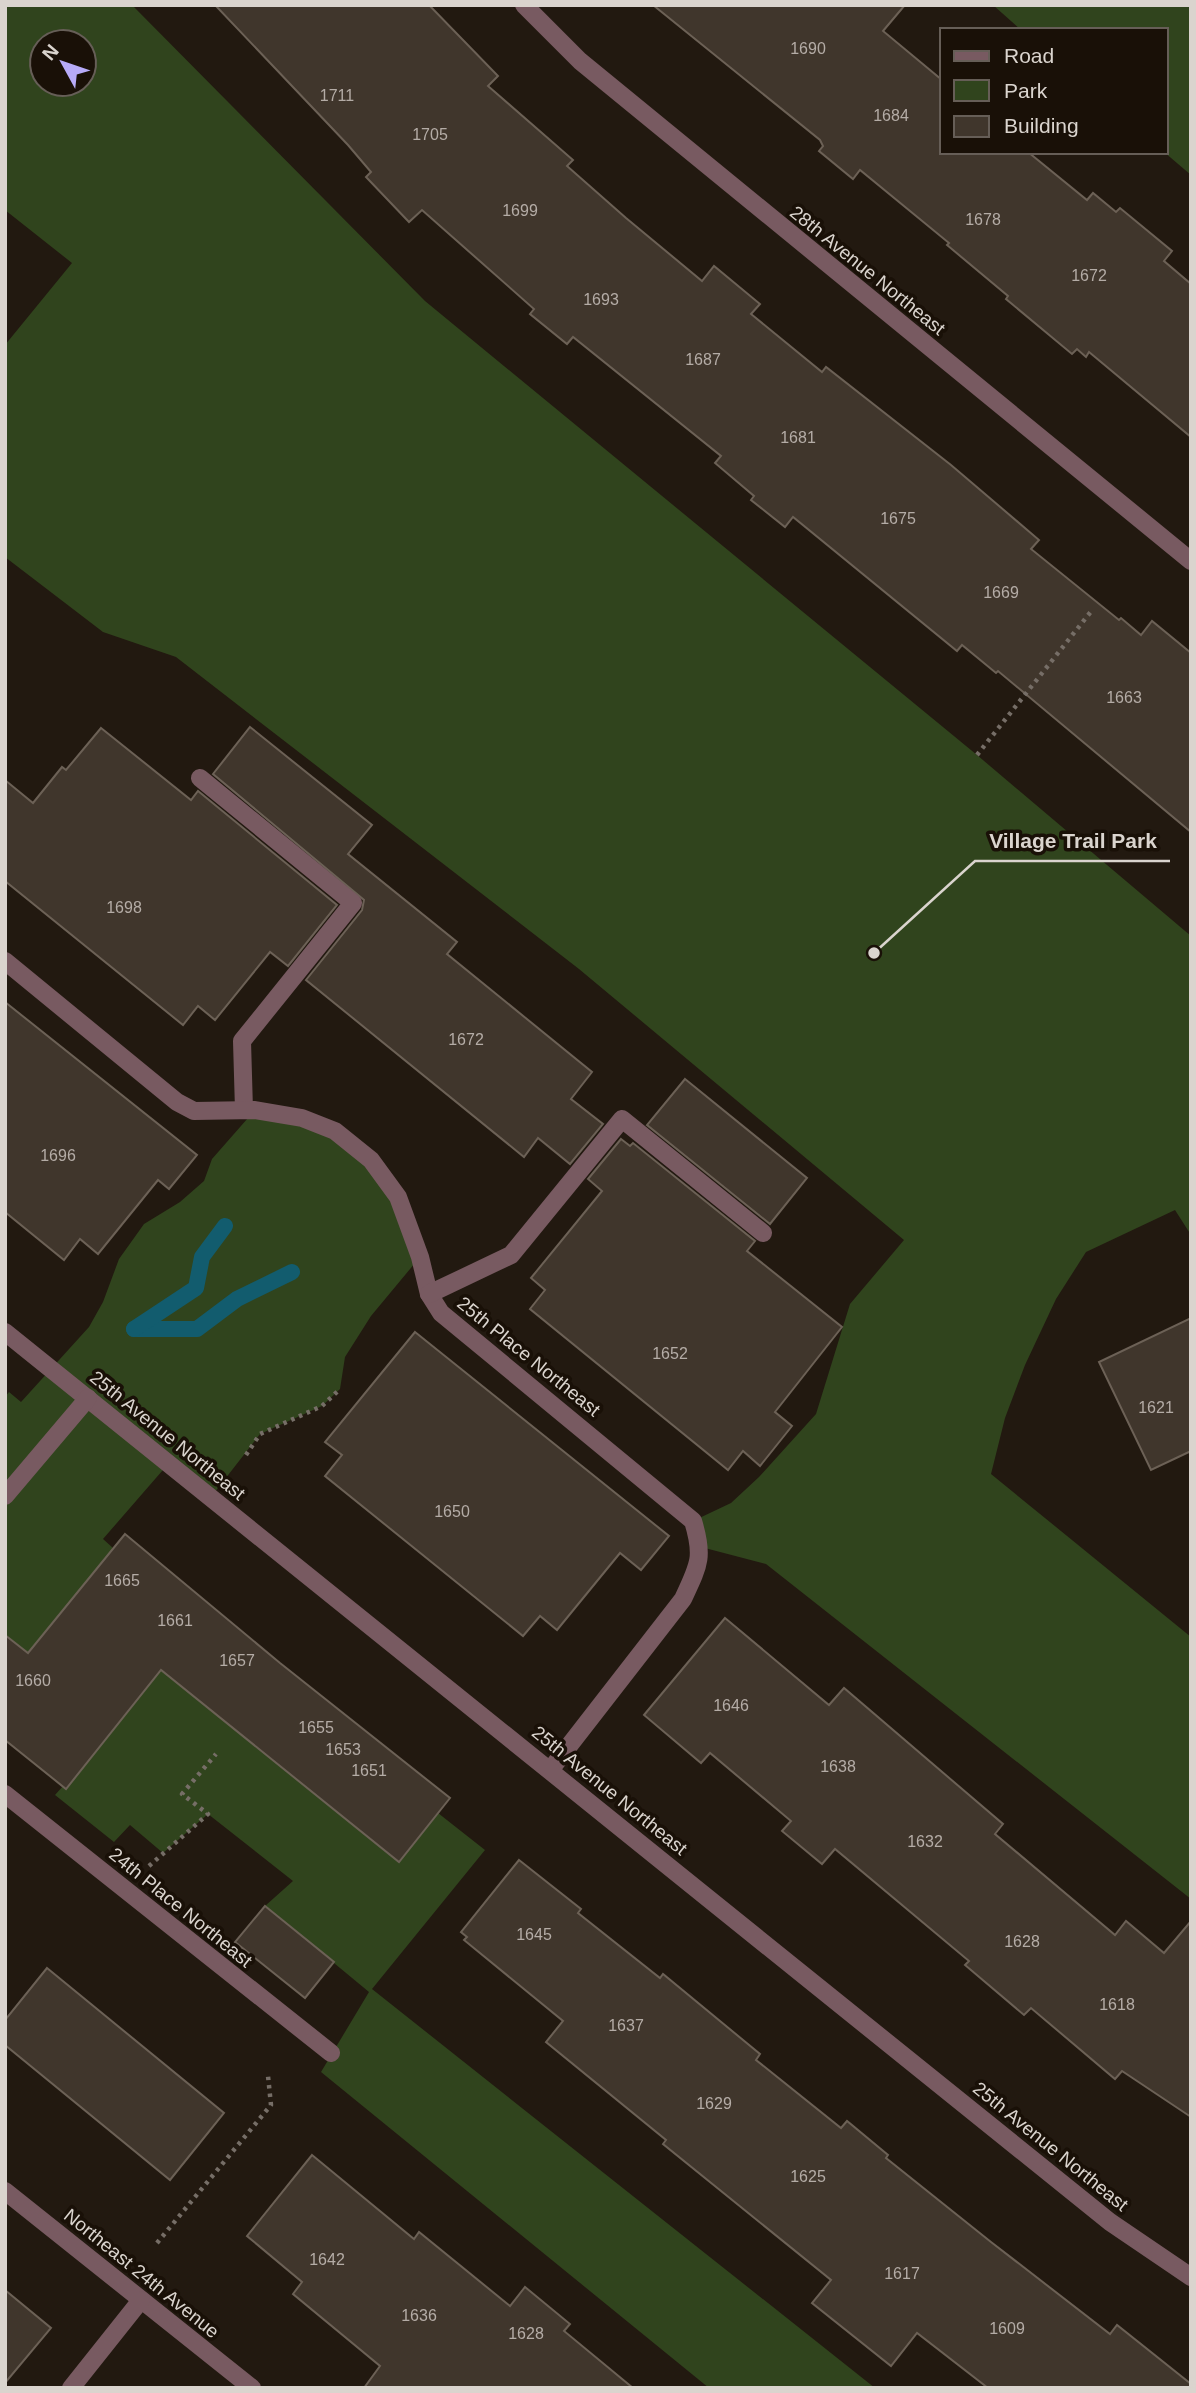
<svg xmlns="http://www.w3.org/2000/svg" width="1196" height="2393" viewBox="0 0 1196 2393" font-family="Helvetica,sans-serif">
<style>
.green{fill:#30441d;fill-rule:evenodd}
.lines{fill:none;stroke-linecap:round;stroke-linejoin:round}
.stream{stroke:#125c6e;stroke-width:16}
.building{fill:#40362c;stroke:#6c6156;stroke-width:2}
.path{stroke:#766e67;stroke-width:4.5;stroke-dasharray:3.5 5;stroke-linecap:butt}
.minor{stroke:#785a61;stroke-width:18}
.labels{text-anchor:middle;stroke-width:7;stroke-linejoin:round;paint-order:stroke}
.number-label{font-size:16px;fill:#b4aca6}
.street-label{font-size:19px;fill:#dad4ce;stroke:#191007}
.leader{fill:none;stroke:#dad4ce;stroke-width:2.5}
.callout-dot{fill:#dad4ce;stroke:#191007;stroke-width:2.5}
.callout-label{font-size:21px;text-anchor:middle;font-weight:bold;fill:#dad4ce;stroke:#191007;stroke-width:7;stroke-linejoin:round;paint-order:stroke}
</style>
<rect width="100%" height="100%" fill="#221910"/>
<!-- green -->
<g class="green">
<path d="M 5,5 L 132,5 L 425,301 L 977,755 L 1191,936 L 1191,1235 L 1175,1210 L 1086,1252 L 1056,1299 L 1025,1365 L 1005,1418 L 991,1474 L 1191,1637 L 1191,1899 L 766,1564 L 701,1547 L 693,1521 L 731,1503 L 759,1477 L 816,1414 L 850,1304 L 904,1240 L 579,969 L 176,657 L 103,632 L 5,557 L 5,345 L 72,263 L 5,210 ZM 42,42 L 84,42 L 84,84 L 42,84 Z"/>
<polygon points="993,5 1191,5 1191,175 1164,152 1166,30 1021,30"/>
<polygon points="255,1110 302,1118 371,1160 420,1257 371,1316 345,1357 340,1389 322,1406 260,1434 211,1497 169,1463 103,1539 113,1548 73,1598 399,1862 438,1813 485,1850 372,1989 875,2388 709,2388 321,2072 369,1992 265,1906 293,1881 208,1814 163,1853 130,1825 114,1842 55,1795 63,1786 66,1788 117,1725 5,1635 5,1397 9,1392 21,1402 89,1327 103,1302 119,1259 144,1224 180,1202 204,1181 212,1159"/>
</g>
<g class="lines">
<!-- stream -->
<g class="stream">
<polyline points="134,1329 197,1329 237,1299 292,1272"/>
<polyline points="134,1329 196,1288 202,1257 225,1226"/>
</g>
</g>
<!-- building -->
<g class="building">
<polygon points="215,5 429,5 498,76 488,86 573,160 567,166 626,218 702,281 714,266 760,304 751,314 822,372 826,367 951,465 1039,540 1031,549 1119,620 1121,618 1141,635 1152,621 1191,653 1191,832 998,671 996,673 962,645 957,651 793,517 785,527 751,500 754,496 715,463 721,456 573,337 567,344 530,314 534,309 422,210 409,222 366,177 371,172 348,145"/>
<polygon points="653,5 905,5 883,31 942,80 942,152 1028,152 1087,200 1093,193 1116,212 1120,208 1172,251 1164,261 1191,284 1191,437 1089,352 1086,357 1077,349 1072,354 1006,299 1008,296 947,245 949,243 860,170 853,179 819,151 823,146 820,140"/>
<polygon points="250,727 372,825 348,854 457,942 447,954 592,1072 571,1099 603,1124 570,1164 538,1138 524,1157 306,980 362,910 364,900 213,774"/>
<polygon points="101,728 191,800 198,791 337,905 288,966 270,952 215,1020 198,1006 183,1025 5,881 5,780 33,803 62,767 66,770"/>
<polygon points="5,1002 197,1155 169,1189 158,1180 98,1254 80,1239 64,1260 5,1212"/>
<polygon points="685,1079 807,1178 770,1224 647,1125"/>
<polygon points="621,1139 630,1146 633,1143 755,1241 747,1251 842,1327 775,1412 792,1426 760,1466 743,1451 728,1470 530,1309 545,1290 531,1278 602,1191 588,1179"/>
<polygon points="1191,1318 1191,1451 1151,1470 1099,1362"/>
<polygon points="415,1332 669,1536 641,1570 620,1553 557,1630 540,1616 523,1636 325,1476 342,1455 325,1442"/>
<polygon points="125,1534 280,1663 450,1798 399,1862 161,1670 66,1789 5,1740 5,1635 28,1653"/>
<polygon points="725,1618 829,1705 844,1688 1003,1824 995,1834 1115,1935 1126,1921 1164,1953 1191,1921 1191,2117 1122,2071 1115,2079 1031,2008 1024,2015 965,1965 969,1961 835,1849 822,1864 782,1831 791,1821 710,1753 701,1763 644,1715"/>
<polygon points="519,1860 581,1909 578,1913 660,1978 663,1974 760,2054 756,2060 841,2128 847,2121 888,2155 886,2158 991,2242 1110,2334 1117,2325 1191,2384 1191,2388 988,2388 917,2333 891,2366 812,2303 831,2280 663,2144 666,2140 546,2042 563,2021 464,1940 467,1937 461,1932"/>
<polygon points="265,1906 334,1962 305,1998 235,1942"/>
<polygon points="47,1968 224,2113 170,2180 5,2045 5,2020"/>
<polygon points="312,2155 414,2239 419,2232 510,2306 525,2287 570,2324 564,2331 633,2388 364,2388 380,2366 293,2294 302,2282 247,2236"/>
<polygon points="5,2290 51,2328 5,2383"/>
</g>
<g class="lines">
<!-- path -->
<g class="path">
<polyline points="977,755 1093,609"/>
<polyline points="246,1455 260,1434 322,1406 340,1389"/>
<polyline points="149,1866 208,1814 182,1794 216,1754"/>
<polyline points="157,2243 271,2105 268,2076"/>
</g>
<!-- minor -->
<g class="minor">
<polyline points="524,5 580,61 1191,561"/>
<polyline points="200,778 353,903 242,1041 244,1110"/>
<path d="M 5,961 L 177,1102 L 194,1111 L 255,1110 L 302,1118 L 335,1131 L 371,1160 L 398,1197 L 420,1257 L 429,1294 L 441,1313 L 693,1521 C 704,1557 699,1565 683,1599 L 551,1769"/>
<polyline points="429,1294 511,1255 622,1119 763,1233"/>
<polyline points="5,1332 1110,2222 1191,2277"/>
<polyline points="5,1496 88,1398"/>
<polyline points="5,1794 331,2053"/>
<polyline points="5,2191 252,2388"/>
<polyline points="71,2388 141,2300"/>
</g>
</g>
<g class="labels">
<!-- number labels -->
<g class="number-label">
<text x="808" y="54">1690</text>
<text x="337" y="101">1711</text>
<text x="891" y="121">1684</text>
<text x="430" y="140">1705</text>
<text x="520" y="216">1699</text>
<text x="983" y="225">1678</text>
<text x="1089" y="281">1672</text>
<text x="601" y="305">1693</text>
<text x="703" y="365">1687</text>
<text x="798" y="443">1681</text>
<text x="898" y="524">1675</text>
<text x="1001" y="598">1669</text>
<text x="1124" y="703">1663</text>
<text x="124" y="913">1698</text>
<text x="466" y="1045">1672</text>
<text x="58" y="1161">1696</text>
<text x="670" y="1359">1652</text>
<text x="1156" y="1413">1621</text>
<text x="452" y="1517">1650</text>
<text x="122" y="1586">1665</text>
<text x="175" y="1626">1661</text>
<text x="237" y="1666">1657</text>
<text x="33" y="1686">1660</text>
<text x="731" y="1711">1646</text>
<text x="316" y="1733">1655</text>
<text x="343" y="1755">1653</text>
<text x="838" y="1772">1638</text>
<text x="369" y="1776">1651</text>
<text x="925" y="1847">1632</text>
<text x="534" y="1940">1645</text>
<text x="1022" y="1947">1628</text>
<text x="1117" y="2010">1618</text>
<text x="626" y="2031">1637</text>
<text x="714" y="2109">1629</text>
<text x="808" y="2182">1625</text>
<text x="327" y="2265">1642</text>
<text x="902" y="2279">1617</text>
<text x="419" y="2321">1636</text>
<text x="1007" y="2334">1609</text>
<text x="526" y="2339">1628</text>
</g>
<!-- street labels -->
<g class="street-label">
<text transform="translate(868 270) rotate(39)" y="7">28th Avenue Northeast</text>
<text transform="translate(529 1356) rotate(39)" y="7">25th Place Northeast</text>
<text transform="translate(168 1435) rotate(39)" y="7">25th Avenue Northeast</text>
<text transform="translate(610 1790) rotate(39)" y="7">25th Avenue Northeast</text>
<text transform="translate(181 1907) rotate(39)" y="7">24th Place Northeast</text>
<text transform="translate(1051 2146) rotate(39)" y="7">25th Avenue Northeast</text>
<text transform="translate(142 2273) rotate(39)" y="7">Northeast 24th Avenue</text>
</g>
</g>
<!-- callouts -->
<path class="leader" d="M874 953L975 861H1170"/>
<circle class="callout-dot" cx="874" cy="953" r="7"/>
<g class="callout-label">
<text x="1073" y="848">Village Trail Park</text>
</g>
<!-- border -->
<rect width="1196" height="2393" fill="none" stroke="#dad4ce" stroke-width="14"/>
<!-- legend -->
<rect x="940" y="28" width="228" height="126" fill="#191007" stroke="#665e57" stroke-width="2"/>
<rect x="954" y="51" width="35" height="10" fill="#785a61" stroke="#665e57" stroke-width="2"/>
<text x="1004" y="63" font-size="21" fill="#dad4ce">Road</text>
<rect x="954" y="80" width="35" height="21" fill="#30441d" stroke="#665e57" stroke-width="2"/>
<text x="1004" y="98" font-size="21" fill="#dad4ce">Park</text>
<rect x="954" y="116" width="35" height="21" fill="#40362c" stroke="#665e57" stroke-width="2"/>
<text x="1004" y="133" font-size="21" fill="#dad4ce">Building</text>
<!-- north arrow -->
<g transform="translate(63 63) rotate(310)"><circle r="33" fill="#191007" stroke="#665e57" stroke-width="2"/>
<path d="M0-5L12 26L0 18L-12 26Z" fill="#b7abf8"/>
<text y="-10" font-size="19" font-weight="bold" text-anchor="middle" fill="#dad4ce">N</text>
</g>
</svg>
